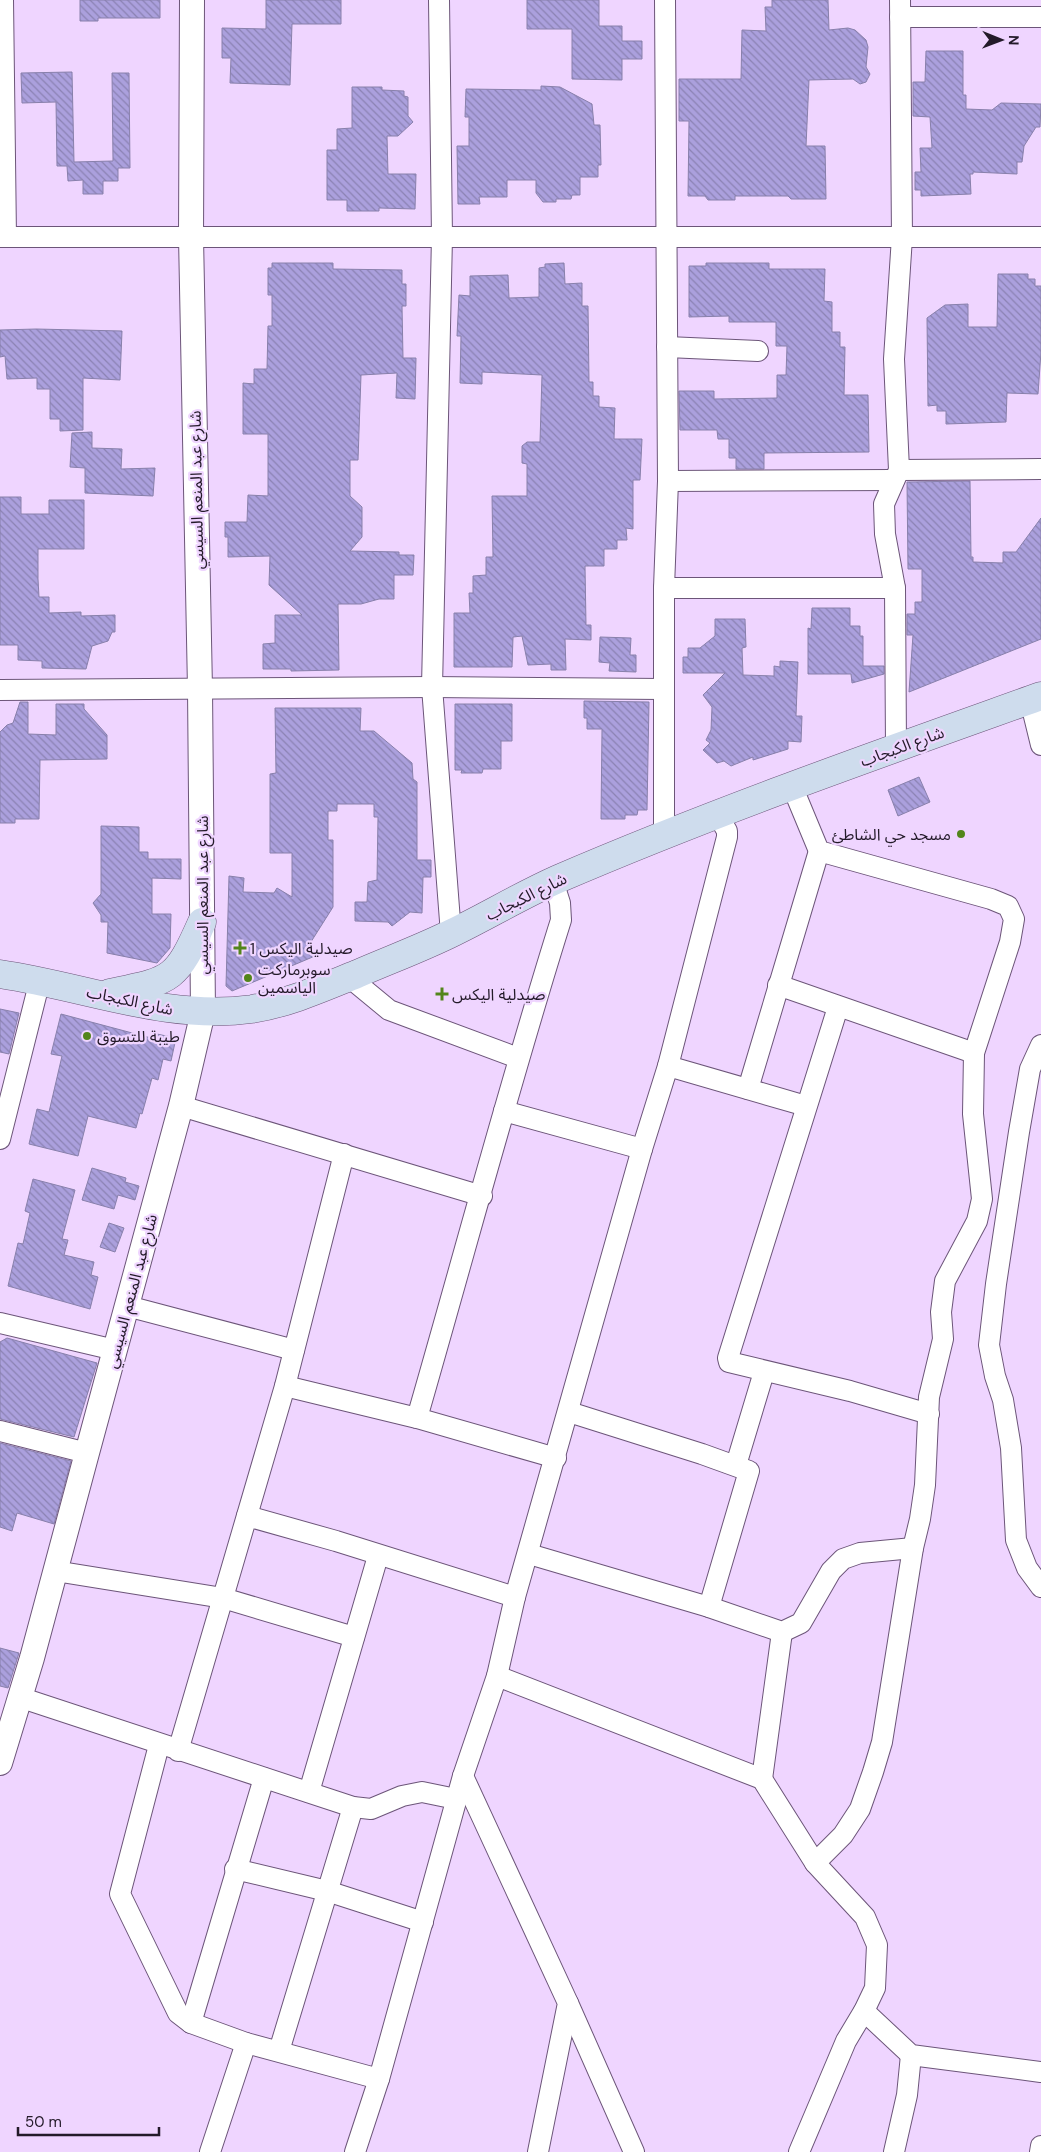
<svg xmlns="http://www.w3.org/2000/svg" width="1041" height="2152" viewBox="0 0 1041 2152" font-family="'DM Sans','Noto Sans Arabic',sans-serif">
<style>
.building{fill:url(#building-back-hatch);stroke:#8880ab}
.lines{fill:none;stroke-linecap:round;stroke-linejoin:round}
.minor-casing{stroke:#6c5579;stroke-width:22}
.tertiary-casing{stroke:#6c5579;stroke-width:26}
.secondary-casing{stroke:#6c5579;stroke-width:29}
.minor{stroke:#fff;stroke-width:20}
.tertiary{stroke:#fff;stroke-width:24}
.secondary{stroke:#cedced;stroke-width:28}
.poi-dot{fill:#52851b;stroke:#efd5ff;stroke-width:2}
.labels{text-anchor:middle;stroke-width:4.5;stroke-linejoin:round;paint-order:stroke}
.street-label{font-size:16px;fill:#231a29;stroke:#efd5ff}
.poi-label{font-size:16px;fill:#231a29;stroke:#efd5ff;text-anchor:start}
</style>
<defs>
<pattern id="building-back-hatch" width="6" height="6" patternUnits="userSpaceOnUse" patternTransform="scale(1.25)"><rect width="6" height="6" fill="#aba0dd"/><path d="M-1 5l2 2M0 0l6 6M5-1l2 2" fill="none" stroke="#8b82b3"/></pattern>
</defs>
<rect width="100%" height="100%" fill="#efd5ff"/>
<!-- building -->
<g class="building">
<polygon points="80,0 160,0 160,18 98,18 98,21 80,21"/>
<polygon points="266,0 341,0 341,24 292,24 290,85 230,83 231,58 222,58 222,28 266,29"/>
<polygon points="527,0 599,0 599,26 622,26 622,41 642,41 642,59 622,59 622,80 572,79 572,29 527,29"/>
<polygon points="772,0 828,0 829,30 848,28 855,30 866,40 868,47 866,67 870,74 866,82 860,84 853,79 809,80 806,146 825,146 826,199 791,199 788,196 735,196 735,200 708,200 705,196 688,196 689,121 679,121 679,79 741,79 742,30 766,31 765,7 772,7"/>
<polygon points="926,51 963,51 963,95 966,95 966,109 992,110 1001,103 1041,104 1040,127 1036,127 1024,146 1022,162 1017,162 1017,174 973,172 973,174 970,174 971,194 921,196 921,190 915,190 915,172 921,172 920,148 932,148 930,117 913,116 913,82 925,82"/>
<polygon points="72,72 74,162 113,161 112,73 129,73 130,168 118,168 118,181 103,181 103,194 83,194 83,180 68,181 67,166 57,166 56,102 22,103 21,73"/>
<polygon points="541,86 560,87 592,104 594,125 600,125 601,165 598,165 598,177 580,177 580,195 572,195 571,199 556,199 556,202 543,202 536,193 536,180 507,180 507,197 479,197 480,204 458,204 457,146 469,146 469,117 465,117 466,89 541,90"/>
<polygon points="352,87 382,87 382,90 404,91 404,96 408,97 408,116 413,122 398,136 387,136 388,174 416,174 415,209 379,208 379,211 347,211 347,200 327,200 327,150 337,150 337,129 352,128"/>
<polygon points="272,263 333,263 333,269 402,270 402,284 406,284 406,306 402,306 403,358 416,358 415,399 396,398 397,373 361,375 358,460 350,460 350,496 362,507 362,537 350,551 399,552 399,555 414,555 413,575 394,575 394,599 379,599 361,604 338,604 339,670 291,671 291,669 263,669 263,644 275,643 275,615 302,615 269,585 270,556 228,557 228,537 225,537 225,522 247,522 248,495 268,496 268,434 243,434 243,383 254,384 254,369 267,369 268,326 272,326 272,295 268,295 268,268 272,268"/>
<polygon points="564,263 565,284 582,283 582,306 588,306 589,382 593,382 593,396 599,396 599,407 615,408 614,439 642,439 640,480 633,480 633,529 626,528 627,540 617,540 617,549 604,549 604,566 585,566 586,625 591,625 591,640 565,639 566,670 551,670 551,664 528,665 522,636 513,637 512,667 454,667 454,613 470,613 469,593 473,593 473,576 486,575 486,557 493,557 492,496 527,496 527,464 522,463 522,446 527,442 540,442 542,375 482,372 482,384 460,383 461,336 457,336 459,295 470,296 470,276 508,275 509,298 539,297 539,268 545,267 545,264"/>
<polygon points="706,263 769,263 769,269 825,269 824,301 832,302 832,332 840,332 840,347 845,347 844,395 868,395 869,452 764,453 764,469 736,469 736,458 729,458 729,439 718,439 717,430 680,430 679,391 714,391 714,399 777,398 777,375 786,375 787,346 776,346 776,322 729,322 729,316 689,317 689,266 706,266"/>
<polygon points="998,274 1028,274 1028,279 1035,279 1035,286 1041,286 1041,352 1038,394 1007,393 1006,422 946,424 946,411 937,411 937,405 928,406 927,318 945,305 968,304 968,327 997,327"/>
<polygon points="36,329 122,331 120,380 83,378 83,430 60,431 60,419 50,419 50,389 37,389 37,378 7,379 5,356 0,357 0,330"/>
<polygon points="92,432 92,448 122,449 121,469 155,468 153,496 85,493 85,468 70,467 72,433"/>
<polygon points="970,481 971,557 973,557 973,562 1003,563 1003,552 1016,552 1041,518 1041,639 909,692 913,635 907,635 907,614 915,614 915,602 922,602 922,569 908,569 907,482"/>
<polygon points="0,497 21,497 21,514 49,514 49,500 84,500 84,549 38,549 38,579 39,597 49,597 49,613 81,612 81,616 115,615 115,632 112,632 108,641 92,646 86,669 42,668 42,661 18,660 18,645 0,645"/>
<polygon points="812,608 850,608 850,626 860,626 860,636 863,636 863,666 884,666 884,674 852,683 851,674 808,674 808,628 811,629"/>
<polygon points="715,619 745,619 746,647 742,648 743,675 774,676 774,666 780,667 780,661 798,662 796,716 802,716 801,742 788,741 788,749 753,760 753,757 731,766 724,761 717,763 703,750 710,743 706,740 711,730 712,707 703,695 725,673 683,673 683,657 688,657 688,648 700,648 715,636"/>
<polygon points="600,637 631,638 630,655 636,655 636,672 609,671 610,663 599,662"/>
<polygon points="584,701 649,702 647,810 638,810 637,815 625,815 625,819 601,819 602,729 587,729 587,718 584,718"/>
<polygon points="20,702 28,702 28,734 56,735 56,704 84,704 84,709 107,735 107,759 40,760 39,819 15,819 15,823 0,823 0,732 7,725 13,723"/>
<polygon points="455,704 512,704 512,741 501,741 501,769 483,769 482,773 461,773 462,770 455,770"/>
<polygon points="275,708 361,708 360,731 374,731 412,763 413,779 417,782 417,860 431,860 431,877 423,877 422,913 410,912 392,926 388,922 355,921 355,902 367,902 368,882 377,880 378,817 374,817 374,804 337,804 337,811 328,811 328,840 333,840 333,907 309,945 315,956 232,991 226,986 229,876 244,878 243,892 274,893 277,888 292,897 292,853 270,853 270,774 276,773"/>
<polygon points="919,777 930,802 898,816 888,790"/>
<polygon points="101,826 139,827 139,852 148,852 148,859 181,859 181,879 152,878 152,914 171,914 170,948 157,963 107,953 108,922 101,922 101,915 93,903 101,894"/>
<polygon points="0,1009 19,1013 9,1054 0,1052"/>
<polygon points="61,1014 151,1038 152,1033 176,1038 171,1061 163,1059 158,1080 152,1078 142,1114 140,1113 136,1128 88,1116 78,1156 29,1144 37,1109 49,1112 62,1056 51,1054"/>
<polygon points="92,1168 126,1178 125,1182 139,1186 135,1200 118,1195 114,1209 82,1200"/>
<polygon points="33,1179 75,1190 62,1239 68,1240 64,1255 94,1262 91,1275 98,1277 90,1309 8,1286 18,1243 23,1244 30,1213 25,1211"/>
<polygon points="109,1223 124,1228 115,1252 100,1247"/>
<polygon points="7,1338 97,1363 74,1437 0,1419 0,1342"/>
<polygon points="0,1443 71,1461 54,1524 17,1513 12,1531 0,1527"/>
<polygon points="0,1648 19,1653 8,1688 0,1686"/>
</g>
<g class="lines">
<defs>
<g id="minor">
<polyline points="3,0 6,237"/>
<polyline points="439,0 442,237 432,687 451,934"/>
<polyline points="900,17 1041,17"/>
<polyline points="0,237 1041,237"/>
<polyline points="667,347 758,351"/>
<polyline points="899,470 1041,469"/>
<polyline points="668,481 894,480"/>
<polyline points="664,588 895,588"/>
<polyline points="0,690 432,687 663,689"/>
<polyline points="1030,700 1041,745"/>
<polyline points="896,748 895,588 885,534 884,504 899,470 894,359 902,237 900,0"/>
<polyline points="792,786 819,851 991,899 1008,906 1014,919 1010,942 974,1053 973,1114 982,1199 977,1221 945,1281 941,1312 943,1339 929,1397 925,1485 920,1519 913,1548 882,1742 873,1772 860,1809 843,1835 815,1863"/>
<polyline points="664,834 664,588 668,481 665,0"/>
<polyline points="349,977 389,1010 518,1058"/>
<polyline points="778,985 974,1053"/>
<polyline points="838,1007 728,1358 729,1362 850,1391 929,1414"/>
<polyline points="1041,1045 1030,1069 1019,1132 996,1284 989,1345 995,1376 1003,1400 1011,1448 1016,1540 1027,1568 1041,1587"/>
<polyline points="668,1066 806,1106"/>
<polyline points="748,1089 819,851"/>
<polyline points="181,1106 482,1196"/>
<polyline points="504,1111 642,1149"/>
<polyline points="0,1139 40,980"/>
<polyline points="127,1306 294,1350"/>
<polyline points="0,1323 115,1350"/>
<polyline points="285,1386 417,1418 556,1458"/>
<polyline points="569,1412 702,1454 749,1471 709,1607"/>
<path d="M 417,1418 C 465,1252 509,1085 561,920 L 560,903 L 553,881"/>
<polyline points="0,1431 87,1453"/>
<polyline points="736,1465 764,1372"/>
<polyline points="247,1516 336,1541 515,1597"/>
<polyline points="529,1554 709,1607 782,1632 801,1623 831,1571 843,1559 860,1553 913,1548"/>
<polyline points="55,1571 223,1598 354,1637"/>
<polyline points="497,1676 762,1779 815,1863 865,1917 877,1945 875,1988 864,2011 846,2041 799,2152"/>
<polyline points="19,1697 353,1807 371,1809 402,1796 422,1792 456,1799"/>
<polyline points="159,1745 120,1894 178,2013 191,2023 246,2043 379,2079"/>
<polyline points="178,1751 285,1386 344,1154"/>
<polyline points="463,1776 568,2003 538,2152"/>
<polyline points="762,1779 782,1632"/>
<polyline points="309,1792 378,1556"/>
<polyline points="235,1869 327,1891 423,1922"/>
<polyline points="568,2003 634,2152"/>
<polyline points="864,2011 911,2055 1041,2072"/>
<polyline points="191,2023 264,1778"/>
<polyline points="279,2051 353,1807"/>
<polyline points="210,2152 246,2043"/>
<polyline points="355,2152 379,2079 463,1776 497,1676 515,1597 642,1149 668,1066 727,837 727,831 717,814"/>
<polyline points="894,2152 907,2095 911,2055"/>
<polyline points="1040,2152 1041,2146"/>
</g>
<polyline id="tertiary" points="0,1763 32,1658 87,1453 181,1106 203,1012 200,689 191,237 192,0"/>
<g id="secondary">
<path d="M 0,974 C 84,986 166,1021 252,1009 C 289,1003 322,988 357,974 C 389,960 422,948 454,932 C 489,915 522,895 558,879 C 716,811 879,754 1041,696"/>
<path d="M 110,993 C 172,980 176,981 202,922"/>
</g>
</defs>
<!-- minor casing -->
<use href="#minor" class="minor-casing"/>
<!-- tertiary casing -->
<use href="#tertiary" class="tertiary-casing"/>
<!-- secondary casing -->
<use href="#secondary" class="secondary-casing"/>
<!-- minor -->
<use href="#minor" class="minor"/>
<!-- tertiary -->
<use href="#tertiary" class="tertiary"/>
<!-- secondary -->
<use href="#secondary" class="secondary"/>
</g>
<!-- markers -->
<g class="poi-dot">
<circle cx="961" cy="834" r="5"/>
<path d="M237.5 940.5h5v5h5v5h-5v5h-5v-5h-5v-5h5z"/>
<circle cx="248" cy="978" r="5"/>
<path d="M439.5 986.5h5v5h5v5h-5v5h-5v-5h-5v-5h5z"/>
<circle cx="87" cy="1036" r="5"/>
</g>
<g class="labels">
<!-- street labels -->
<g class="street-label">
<text transform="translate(196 490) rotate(-91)" y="6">شارع عبد المنعم السيسي</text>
<text transform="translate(902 746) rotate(-20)" y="6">شارع الكبجاب</text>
<text transform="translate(202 895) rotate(-90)" y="6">شارع عبد المنعم السيسي</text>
<text transform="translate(526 896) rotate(-26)" y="6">شارع الكبجاب</text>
<text transform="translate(130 1000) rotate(12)" y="6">شارع الكبجاب</text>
<text transform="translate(131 1291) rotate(-75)" y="6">شارع عبد المنعم السيسي</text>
</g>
<!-- poi labels -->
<g class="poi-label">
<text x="951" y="840" text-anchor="end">مسجد حي الشاطئ</text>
<text x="250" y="954">صيدلية اليكس 1</text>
<text x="258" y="975">سوبرماركت<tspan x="258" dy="18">الياسمين</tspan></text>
<text x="452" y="1000">صيدلية اليكس</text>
<text x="97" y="1042">طيبة للتسوق</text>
</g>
</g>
<!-- north arrow -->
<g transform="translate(1001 40) rotate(91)" stroke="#efd5ff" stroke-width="4" paint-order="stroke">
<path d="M0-4L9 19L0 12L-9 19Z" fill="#231a29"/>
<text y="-8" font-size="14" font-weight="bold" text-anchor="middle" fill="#231a29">N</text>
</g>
<!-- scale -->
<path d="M18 2127v8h141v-8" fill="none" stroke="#231a29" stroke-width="2.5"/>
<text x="25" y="2127" font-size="15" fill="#231a29" stroke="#efd5ff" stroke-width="4" paint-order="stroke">50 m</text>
</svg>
